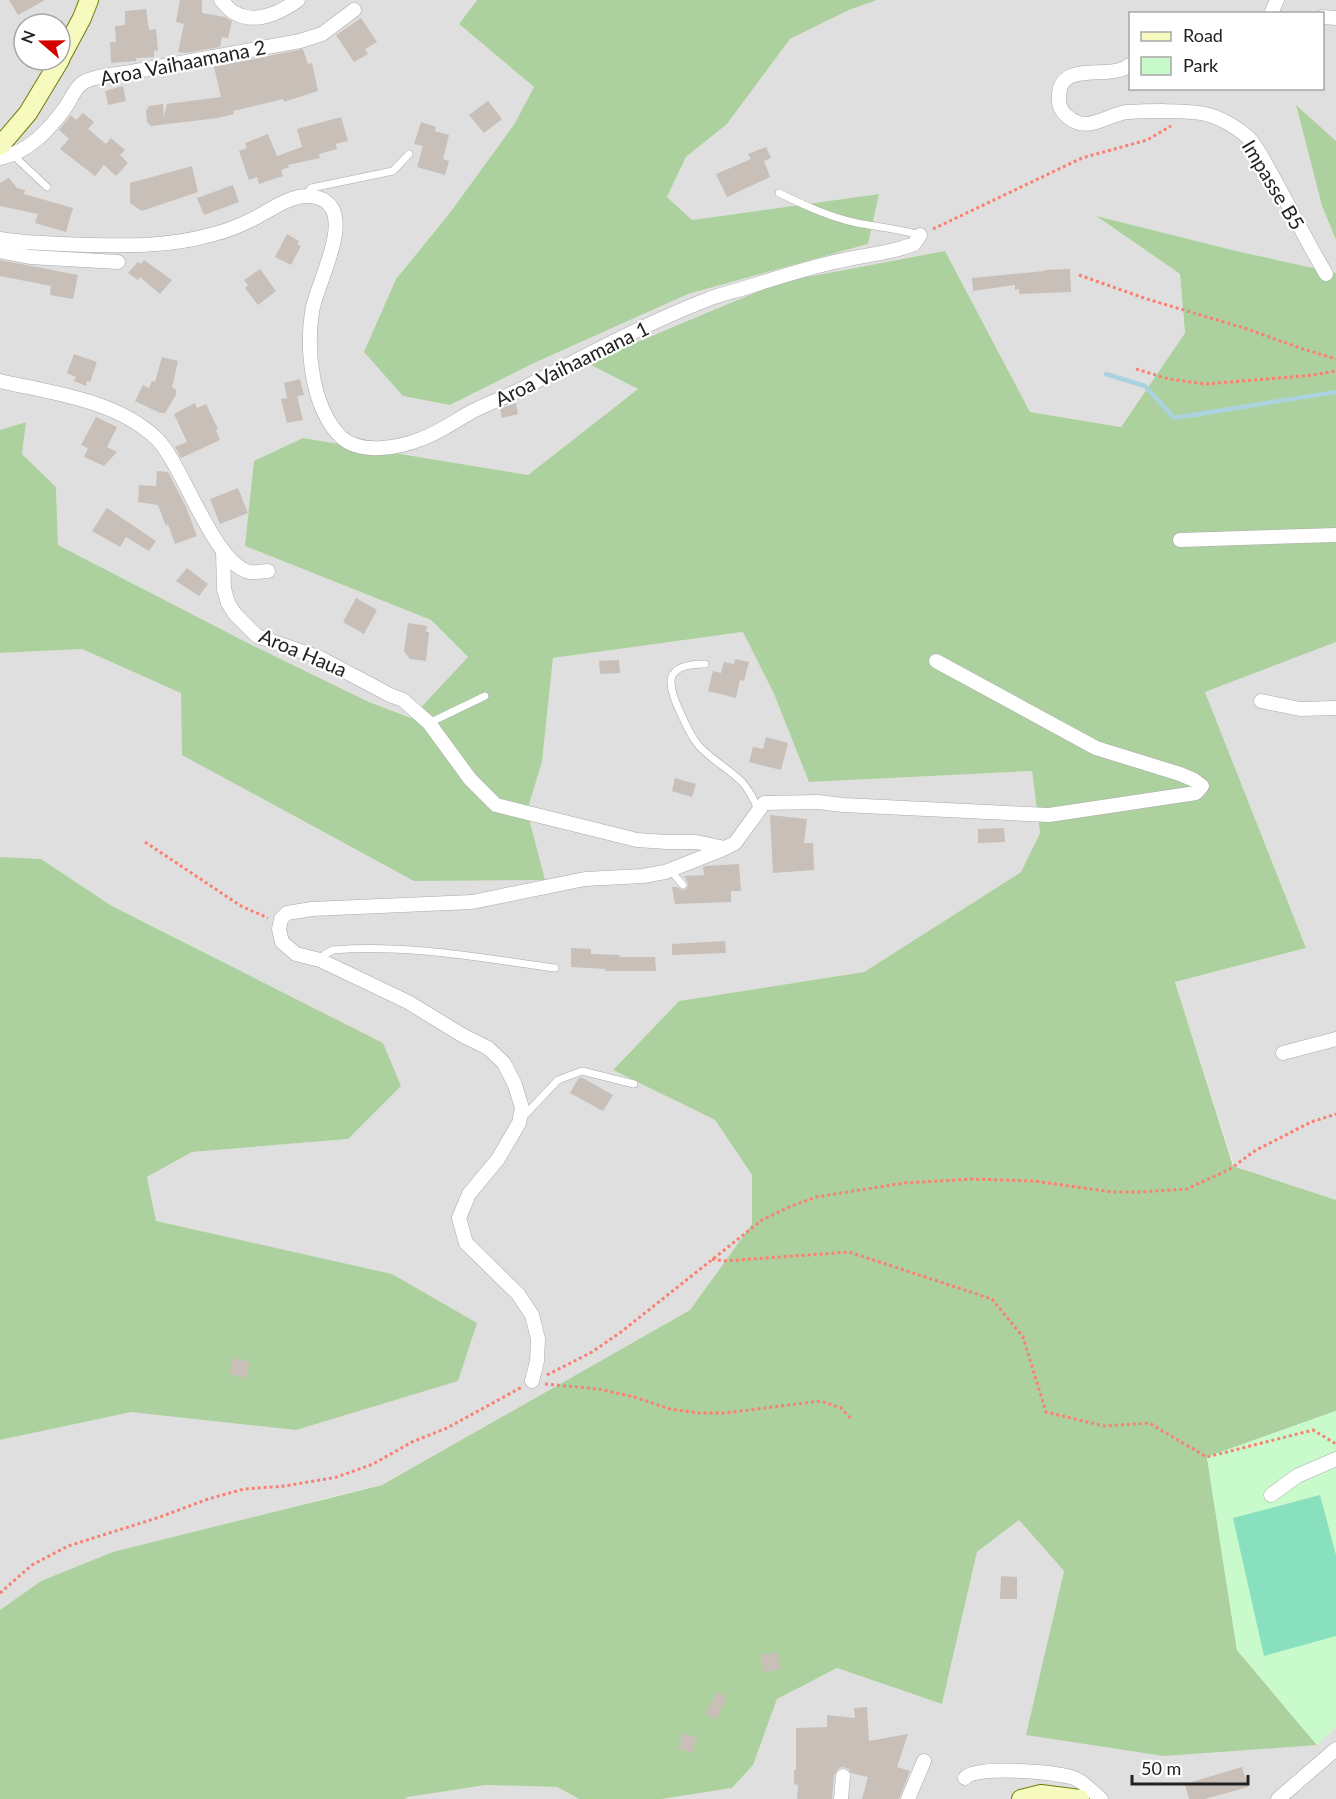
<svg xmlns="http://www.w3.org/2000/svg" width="1336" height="1799" viewBox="0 0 1336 1799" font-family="Lato,sans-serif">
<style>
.residential{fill:#e0dfdf;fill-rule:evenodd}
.forest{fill:#add19e}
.park{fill:#c8facc}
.pitch{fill:#88e0be}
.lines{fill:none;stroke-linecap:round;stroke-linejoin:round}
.stream{stroke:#aad3df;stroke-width:4.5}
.building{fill:#c7bfb8}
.lane-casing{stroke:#a9a9a9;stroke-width:8}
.street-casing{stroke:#a9a9a9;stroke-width:15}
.secondary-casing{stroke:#707d05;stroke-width:20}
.path{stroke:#fa8072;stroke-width:3;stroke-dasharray:3 3;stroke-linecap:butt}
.lane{stroke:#fff;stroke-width:7}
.street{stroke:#fff;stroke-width:14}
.secondary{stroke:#f7fabf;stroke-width:18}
.labels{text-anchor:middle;stroke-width:4.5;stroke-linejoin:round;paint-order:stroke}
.street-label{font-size:20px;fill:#222;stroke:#fff}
</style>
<rect width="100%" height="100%" fill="#f2efe9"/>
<!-- residential -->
<g class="residential">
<path d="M 0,0 L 477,0 L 459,24 L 534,87 L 515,123 L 449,214 L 396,279 L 403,396 L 450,405 L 532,364 L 688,294 L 868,244 L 879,194 L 692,220 L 667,197 L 686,157 L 727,124 L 790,39 L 849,10 L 877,0 L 1336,0 L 1336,141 L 1296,106 L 1322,206 L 1336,240 L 1336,273 L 1232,250 L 1098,218 L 1180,274 L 1185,333 L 1121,427 L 1030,412 L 945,251 L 588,363 L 638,389 L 528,475 L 303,438 L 246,546 L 431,620 L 468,657 L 411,718 L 369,702 L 246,642 L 58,545 L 56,487 L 22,454 L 26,422 L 0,430 ZM 1130,14 L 1322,14 L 1322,88 L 1130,88 ZM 24,24 L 60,24 L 60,60 L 24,60 Z"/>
<polygon points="744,632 774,694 809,782 1032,771 1040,833 1021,872 864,972 679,1001 613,1070 715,1120 752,1175 752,1224 690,1310 382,1485 326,1498 41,1581 0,1610 0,1440 131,1411 296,1430 392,1274 156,1222 147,1177 192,1152 348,1139 383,1043 112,906 41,859 0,857 0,653 82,649 182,693 527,811 542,762 553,658"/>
<polygon points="1336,642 1336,1200 1234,1166 1175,982 1306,948 1205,692"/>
<polygon points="1019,1520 1064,1571 1027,1735 1317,1745 1336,1727 1336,1799 662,1799 732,1788 753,1765 777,1698 837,1668 942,1704 977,1552"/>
<polygon points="486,1785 557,1787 579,1799 405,1799 408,1797"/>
</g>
<!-- forest -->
<g class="forest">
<polygon points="477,0 877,0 849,10 790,39 727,124 686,157 667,197 692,220 879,194 868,244 688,294 532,364 450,405 403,396 364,352 396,279 449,214 515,123 534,87 459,24"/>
<polygon points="1296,105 1336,141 1336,240 1322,206"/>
<polygon points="1096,216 1232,250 1336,273 1336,642 1205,692 1306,948 1175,982 1233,1166 1336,1200 1336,1411 1207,1457 1237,1650 1317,1745 1164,1756 1026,1735 1064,1571 1019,1520 977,1552 942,1704 837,1668 777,1699 753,1765 732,1788 662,1799 579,1799 557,1787 486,1785 408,1797 405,1799 0,1799 0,1610 41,1581 113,1552 382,1485 690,1310 752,1224 752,1175 715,1120 613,1070 679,1001 864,972 1021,872 1040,833 1032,771 809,782 774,694 743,632 553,658 542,762 527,811 545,880 414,881 182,755 181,693 82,649 0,653 0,430 26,422 22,454 56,487 58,545 246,642 369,702 411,718 468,657 431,620 245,546 254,461 303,438 528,475 638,389 587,363 781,282 945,251 1030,412 1121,427 1185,333 1180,274"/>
<polygon points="0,857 41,859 112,906 383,1043 401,1086 348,1139 192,1152 147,1177 156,1221 392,1274 477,1323 458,1381 296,1430 131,1412 0,1440"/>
</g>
<!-- park -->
<polygon class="park" points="1336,1411 1336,1727 1317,1745 1237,1650 1207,1457"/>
<!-- pitch -->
<polygon class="pitch" points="1320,1495 1336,1555 1336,1636 1264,1656 1233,1518"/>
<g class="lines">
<!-- stream -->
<polyline class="stream" points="1106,374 1145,386 1174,418 1336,392"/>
</g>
<!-- building -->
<g class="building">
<polygon points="9,0 45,0 18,15"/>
<polygon points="180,0 202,0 202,13 225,17 232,21 228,38 222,37 220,47 186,53 178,52 184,24 176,22"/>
<polygon points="146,9 149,30 156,29 158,51 154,50 154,57 136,58 136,61 111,63 110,42 116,42 115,26 125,25 125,11"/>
<polygon points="361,18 377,42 365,49 368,54 354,62 336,35"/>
<polygon points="303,49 308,64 312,63 318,91 284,102 283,99 233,111 234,114 218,118 151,126 147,122 146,111 149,106 163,104 164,117 167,104 221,97 214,67"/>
<polygon points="123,86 126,101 108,105 105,91"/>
<polygon points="488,101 502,119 484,133 469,115"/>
<polygon points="83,113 94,122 88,129 106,144 111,138 125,150 120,155 128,163 116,176 104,165 95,176 60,149 69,139 59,130 71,115 76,120"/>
<polygon points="341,117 348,141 336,144 337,149 319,154 320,158 288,165 289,167 281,170 283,176 259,184 257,177 249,180 239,151 247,148 245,143 268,134 277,156 302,147 297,129"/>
<polygon points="421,122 436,127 435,131 449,135 443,159 449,161 445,175 417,167 423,146 414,144"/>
<polygon points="766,147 771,158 764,161 770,177 727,197 716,174 751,159 748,154"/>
<polygon points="192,166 198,192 142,211 130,203 130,183"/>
<polygon points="9,178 17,188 25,190 24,194 73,208 66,232 35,223 38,214 0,206 0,183"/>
<polygon points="233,185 239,202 204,215 197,198"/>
<polygon points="287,234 299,241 297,244 301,246 291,265 275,257"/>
<polygon points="0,260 78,275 73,299 50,295 51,286 0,276"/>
<polygon points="144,260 172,280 160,294 140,277 138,280 128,273 138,262 141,264"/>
<polygon points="260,269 276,291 258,305 245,288 248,285 244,280"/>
<polygon points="1070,269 1071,292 1019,294 1019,289 1015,290 1015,285 973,291 972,278 1045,271 1045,270"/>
<polygon points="74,354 97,362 90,382 87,381 86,386 74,381 76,377 67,373"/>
<polygon points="162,357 178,361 172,387 176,390 176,395 165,413 160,413 135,401 143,385 149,388 152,381 155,382"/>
<polygon points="300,379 304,395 297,396 303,420 287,423 281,399 287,398 284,383"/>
<polygon points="195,403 197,408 206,404 218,429 216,430 220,440 181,458 175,447 187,442 174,414"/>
<polygon points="516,403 518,414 502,418 500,409"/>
<polygon points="96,417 117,427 107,447 117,452 104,466 84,457 88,448 81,445"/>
<polygon points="157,471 168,472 186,507 197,536 175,544 168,524 166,526 158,505 138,502 139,485 156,486"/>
<polygon points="238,488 248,513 220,524 210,499"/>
<polygon points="107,508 156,541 149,551 126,537 120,547 92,531"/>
<polygon points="187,568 208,584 199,596 176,581"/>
<polygon points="356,598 377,610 364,634 343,622"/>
<polygon points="408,623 427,626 426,632 429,632 426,661 410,659 404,651"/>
<polygon points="735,659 749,662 744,681 740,680 736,698 708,691 713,671 721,673 724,662 734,664"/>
<polygon points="619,660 620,673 600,674 599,661"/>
<polygon points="766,737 788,743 781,770 749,762 753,747 763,749"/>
<polygon points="675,778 696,784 692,797 672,791"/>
<polygon points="770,815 807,819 804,843 813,843 814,870 773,873"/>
<polygon points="1004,828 1005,842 978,843 978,829"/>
<polygon points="739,864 741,891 731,891 731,902 675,904 672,887 677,887 682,890 687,889 688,883 684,876 704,875 703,867 705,866"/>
<polygon points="725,941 726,953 672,955 672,944"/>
<polygon points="571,948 591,949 591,954 620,955 619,957 655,957 656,971 605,971 606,969 571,967"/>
<polygon points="581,1077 613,1095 603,1111 570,1093 578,1079"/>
<polygon points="233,1358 250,1362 246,1378 229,1374"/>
<polygon points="1001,1576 1017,1577 1017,1599 1000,1599"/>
<polygon points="777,1652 781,1669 764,1672 760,1655"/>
<polygon points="717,1692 727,1697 716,1720 705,1714"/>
<polygon points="867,1707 869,1741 908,1734 897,1767 910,1771 899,1799 862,1799 868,1777 851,1773 849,1769 843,1767 839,1768 834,1775 832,1799 797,1799 798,1785 794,1784 794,1770 796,1770 796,1728 827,1727 827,1715 855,1718 854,1708"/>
<polygon points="683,1733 697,1738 692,1753 678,1748"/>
<polygon points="1242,1767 1248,1787 1205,1799 1189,1799 1185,1784"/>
</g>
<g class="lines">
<defs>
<g id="lane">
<polyline points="13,155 47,187"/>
<path d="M 779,193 C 804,205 829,217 857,223 C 878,227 899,229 920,235"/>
<polyline points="306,195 311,188 393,171 409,154"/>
<path d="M 705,664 C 663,664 666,683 681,714 C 686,725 691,737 699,746 C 712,760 729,769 742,782 C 749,790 754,799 758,810"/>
<polyline points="429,723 485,696"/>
<polyline points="670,870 683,885"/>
<path d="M 320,960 L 325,954 L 333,950 C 406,944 482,958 555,968"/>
<polyline points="523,1117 558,1080 582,1071 634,1084"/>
</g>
<g id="street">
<path d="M 221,0 C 225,4 230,11 235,13 C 257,25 281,12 298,0"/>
<polyline points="1271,14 1277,0"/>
<polyline points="1322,17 1336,18"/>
<path d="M 1130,65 C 1128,66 1125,68 1123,69 C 1100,78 1056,61 1059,101 C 1059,111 1069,120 1079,123 C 1095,127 1111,114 1127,112 C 1146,111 1187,110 1205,114 C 1220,117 1238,128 1249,138 C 1259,149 1266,165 1273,177 C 1291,209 1307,242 1326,274"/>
<path d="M 0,158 C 30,151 47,132 65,108 C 70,101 74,90 81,84 C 91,76 118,74 131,72 L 300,41 L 322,34 L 354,10"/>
<path d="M 0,239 C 30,244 60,244 90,245 C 132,246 173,246 214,234 C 227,231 241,225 253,219 C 273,209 296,190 319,198 C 359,212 315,285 312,312 C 306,351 312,408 341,437 C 360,455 398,448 421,439 C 439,433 456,420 473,411 C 493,401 514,394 533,383 C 589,354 647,323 706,300 C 721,294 736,291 751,286 C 776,278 801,270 826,264 C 851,257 878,255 902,248 L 914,244 L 920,235"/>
<polyline points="0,251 30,257 118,262"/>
<path d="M 0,381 C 52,393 117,400 157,439 C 183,465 214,565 250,572 C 255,573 263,571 268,571"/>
<polyline points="1180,540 1336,535"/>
<polyline points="223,550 224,589 228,603 235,614 257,636 318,657 390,695 403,700 429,723 470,779 496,805 637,840 667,842 696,842 725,848"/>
<polyline points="1261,701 1300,709 1336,708"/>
<polyline points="1283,1053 1336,1039"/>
<polyline points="532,1381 537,1361 538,1339 532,1315 518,1294 466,1243 459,1218 469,1194 498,1159 519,1123 522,1108 515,1085 504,1063 488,1048 462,1035 408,1002 320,960 296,954 282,942 279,929 281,919 287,913 312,909 472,902 585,879 643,876 665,872 721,850 735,843 764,803 818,802 843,805 1049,815 1196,793 1202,786 1194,780 1180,774 1096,748 936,661"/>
<polyline points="1271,1495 1297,1476 1336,1459"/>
<path d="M 965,1778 C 976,1765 1053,1772 1071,1777 C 1081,1779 1092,1792 1101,1799"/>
<polyline points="841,1799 843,1776"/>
<polyline points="908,1799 924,1761"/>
<polyline points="1278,1799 1336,1749"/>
</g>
<g id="secondary">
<polyline points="60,59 82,18 89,0"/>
<polyline points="0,146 28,113 60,60"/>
<polyline points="1021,1799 1041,1794 1080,1799"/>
</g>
</defs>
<!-- lane casing -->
<use href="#lane" class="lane-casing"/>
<!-- street casing -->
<use href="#street" class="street-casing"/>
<!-- secondary casing -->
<use href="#secondary" class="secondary-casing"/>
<!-- path -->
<g class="path">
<polyline points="933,229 1082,158 1147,140 1171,126"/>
<polyline points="1079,275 1147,299 1247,329 1300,348 1336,359"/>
<polyline points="1136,369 1169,379 1205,384 1313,375 1336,371"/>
<polyline points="145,842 241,906 268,918"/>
<polyline points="712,1259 724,1261 849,1252 992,1299 1023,1337 1046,1412 1104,1426 1149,1423 1207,1457 1313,1430 1336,1444"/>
<polyline points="547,1375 592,1352 621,1332 762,1220 789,1207 816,1197 904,1183 972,1179 1034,1181 1112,1192 1138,1192 1187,1189 1230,1169 1256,1150 1280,1138 1311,1122 1336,1114"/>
<polyline points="545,1384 599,1389 634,1397 670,1409 698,1413 725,1413 821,1401 841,1408 852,1420"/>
<polyline points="0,1593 32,1565 68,1546 160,1517 208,1499 244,1489 285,1486 337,1477 373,1464 412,1442 447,1428 522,1387"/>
</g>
<!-- lane -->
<use href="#lane" class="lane"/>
<!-- street -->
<use href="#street" class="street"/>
<!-- secondary -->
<use href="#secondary" class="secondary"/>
</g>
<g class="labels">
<!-- street labels -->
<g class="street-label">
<text transform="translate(183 63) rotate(-11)" y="7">Aroa Vaihaamana 2</text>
<text transform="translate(1273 185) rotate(59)" y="7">Impasse B5</text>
<text transform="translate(572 364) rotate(-26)" y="7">Aroa Vaihaamana 1</text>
<text transform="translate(303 653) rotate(23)" y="7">Aroa Haua</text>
</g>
</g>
<!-- legend -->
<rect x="1129" y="12" width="195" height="78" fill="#ffffff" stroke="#a7a7a7" stroke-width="1.5"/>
<rect x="1141" y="32" width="30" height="9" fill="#f7fabf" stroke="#a7a7a7" stroke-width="1.5"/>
<text x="1183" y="42" font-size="18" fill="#222222">Road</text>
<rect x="1141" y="57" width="30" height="18" fill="#c8facc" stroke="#a7a7a7" stroke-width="1.5"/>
<text x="1183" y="72" font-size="18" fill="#222222">Park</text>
<!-- north arrow -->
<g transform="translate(42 42) rotate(290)"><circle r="28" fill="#ffffff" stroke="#a7a7a7" stroke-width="1.5"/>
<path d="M0-4.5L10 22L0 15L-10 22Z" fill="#d40000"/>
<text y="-9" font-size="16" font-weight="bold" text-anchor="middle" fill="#222222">N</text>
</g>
<!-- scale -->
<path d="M1132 1775v9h116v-9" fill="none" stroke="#222222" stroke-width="3"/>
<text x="1141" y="1775" font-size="18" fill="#222222" stroke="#ffffff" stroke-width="4.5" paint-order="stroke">50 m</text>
</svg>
